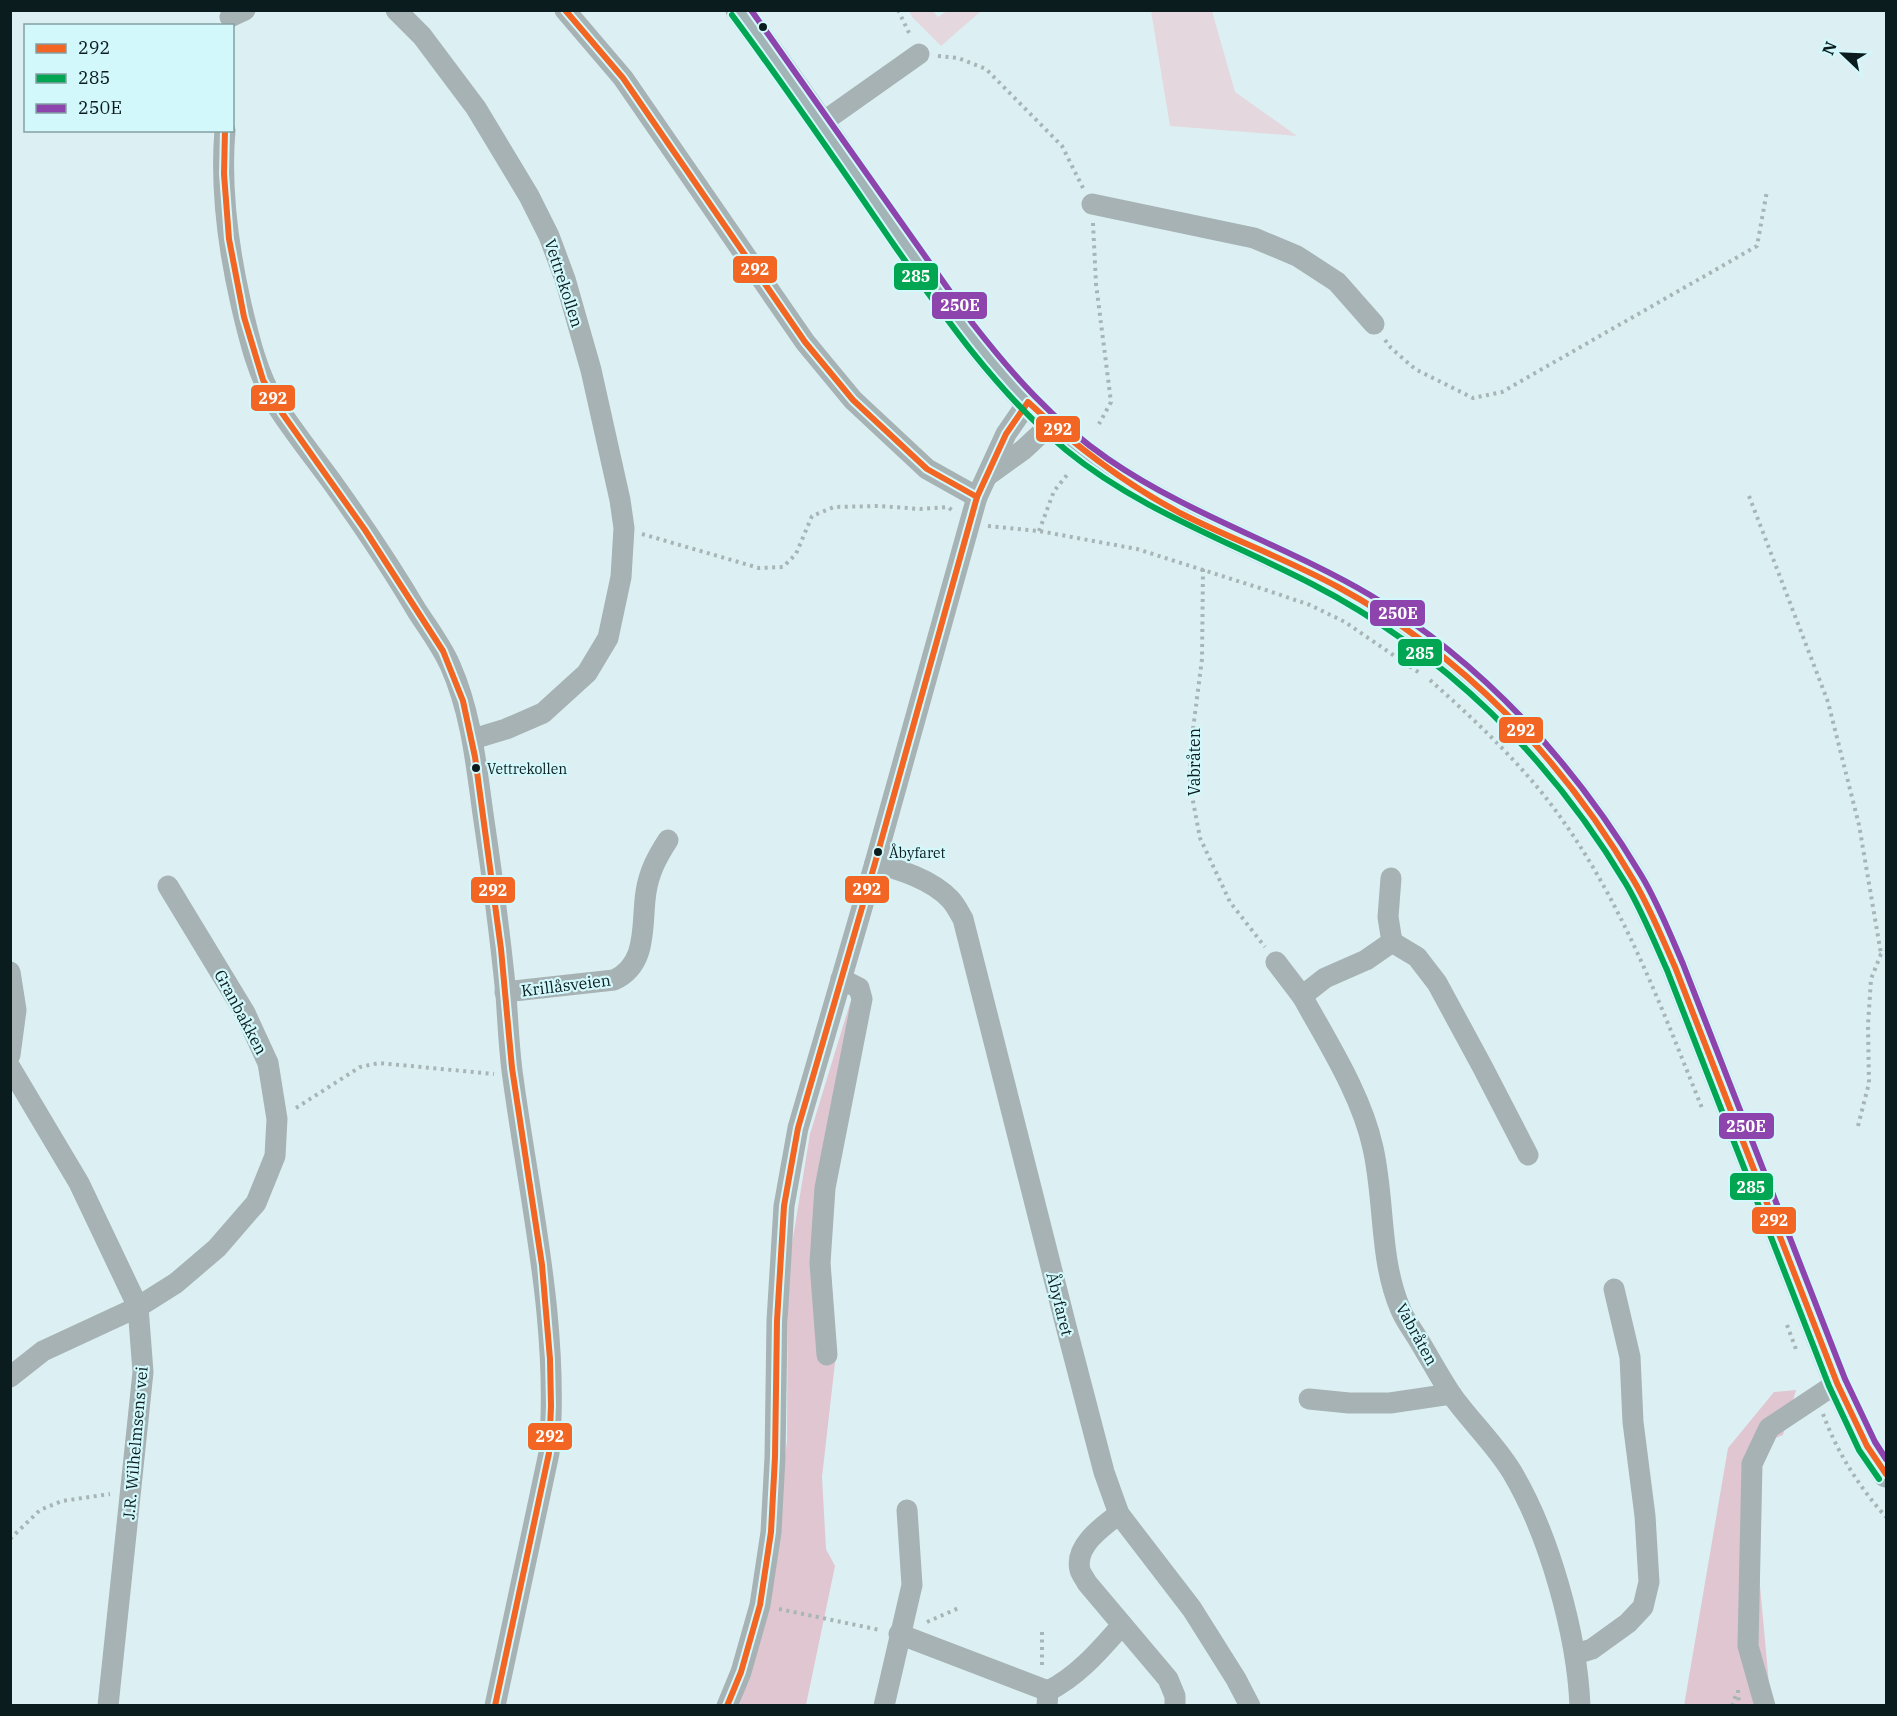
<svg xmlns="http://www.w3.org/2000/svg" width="1897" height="1716" viewBox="0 0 1897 1716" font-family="'IBM Plex Serif',serif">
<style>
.green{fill:#e4d7de}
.forest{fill:#dfc6d1}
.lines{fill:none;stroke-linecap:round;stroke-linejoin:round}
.path{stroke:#a8b5b7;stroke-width:4;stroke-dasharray:3 4.5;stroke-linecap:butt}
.minor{stroke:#a6b2b4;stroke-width:21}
.major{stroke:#a3b4b7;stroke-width:27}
.bus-1-casing{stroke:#d3f8fc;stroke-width:10}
.bus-2-casing{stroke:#d3f8fc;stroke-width:10}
.bus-3-casing{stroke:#d3f8fc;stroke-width:10}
.bus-1{stroke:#f26522;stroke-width:6}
.bus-2{stroke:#00a651;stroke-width:6}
.bus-3{stroke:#8e44ad;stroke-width:6}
.bus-dot{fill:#0a1c1e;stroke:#d3f8fc;stroke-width:2}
.labels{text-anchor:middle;stroke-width:4.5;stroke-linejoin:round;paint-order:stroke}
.bus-label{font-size:14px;fill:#0a1c1e;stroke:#d3f8fc;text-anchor:start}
.street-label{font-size:16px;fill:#0a1c1e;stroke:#d3f8fc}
.line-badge{stroke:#d3f8fc;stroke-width:2}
.badge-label{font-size:16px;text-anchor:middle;font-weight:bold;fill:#fff}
</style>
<rect width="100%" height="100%" fill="#dcf0f3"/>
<!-- green -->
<g class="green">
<polygon points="909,11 933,11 938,17 947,11 981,11 941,46 913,18"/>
<polygon points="1151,11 1212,11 1235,92 1297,136 1170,126"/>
</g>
<!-- forest -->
<g class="forest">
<polygon points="851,1000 826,1189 836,1354 822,1477 826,1549 835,1566 806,1705 739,1706 765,1622 787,1441 788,1268 810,1134"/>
<polygon points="1796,1390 1783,1435 1770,1440 1763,1454 1759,1495 1760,1586 1769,1684 1769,1705 1684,1706 1728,1448 1774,1392"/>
</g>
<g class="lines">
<!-- path -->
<g class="path">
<polyline points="898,10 911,37"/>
<polyline points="938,56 958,58 986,69 1062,146 1083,188"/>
<polyline points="1093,223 1096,284 1111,402 1099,424"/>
<polyline points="1385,340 1391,348 1415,369 1473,398 1502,392 1757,246 1767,191"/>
<polyline points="1749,496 1828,702 1859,825 1881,954"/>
<polyline points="988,526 1039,531 1137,549 1266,590 1310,605 1345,622 1421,674"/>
<polyline points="1039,531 1054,491 1067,475"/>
<polyline points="642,534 759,568 783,567 796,554 812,516 834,507 880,506 920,509 948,507 953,511"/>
<polyline points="1203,569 1202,659 1191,745 1190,785 1200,838 1230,902 1265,947"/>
<path d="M 1430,680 C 1477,722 1525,767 1561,818 C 1624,906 1662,1009 1702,1108"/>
<polyline points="296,1108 360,1067 379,1063 494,1074"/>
<polyline points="1858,1126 1869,1083 1868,1025 1871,979 1881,954 1886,952"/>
<polyline points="1787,1325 1797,1352"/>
<path d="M 1823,1414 C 1837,1452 1859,1487 1886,1517"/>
<polyline points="10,1539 40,1510 62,1501 110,1494"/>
<polyline points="779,1609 880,1630"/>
<polyline points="927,1622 961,1607"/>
<polyline points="1042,1632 1042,1668"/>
<polyline points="1738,1690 1739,1706"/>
<polyline points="1732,1706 1737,1692"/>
</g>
<!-- minor -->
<g class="minor">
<polyline points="396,10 422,36 476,108 529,196 549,236 565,279 591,370 620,500 624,528 621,577 608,638 587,673 543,713 506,729 473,739"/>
<polyline points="565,10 623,78 805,342 853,400 927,469 977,497"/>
<polyline points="230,17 245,10"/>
<polyline points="820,124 919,54"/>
<path d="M 225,130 C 220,189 228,247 241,304 C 249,338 257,373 275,403 C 292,430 313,456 332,482 C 362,524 391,567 417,611 C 428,628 441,645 450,665 C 471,712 476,763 483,814 C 492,874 500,934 506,995 C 508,1022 509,1051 513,1078 C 530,1203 560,1327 549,1453 L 495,1706"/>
<polyline points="1092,204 1254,238 1297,256 1337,282 1374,324"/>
<polyline points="987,476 1023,450 1051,424"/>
<path d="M 875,863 C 900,870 931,879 950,899 C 955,904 959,912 963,919 L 1067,1330 L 1104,1472 L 1119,1514 L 1192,1609 L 1236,1679 L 1250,1706"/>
<path d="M 1391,878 L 1388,917 L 1392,942 L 1366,960 L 1325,978 L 1302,996 C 1328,1043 1362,1096 1373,1148 C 1385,1201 1379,1258 1400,1308 C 1404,1319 1412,1329 1418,1339 C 1429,1357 1439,1376 1451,1394 C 1470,1421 1495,1444 1512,1472 C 1549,1534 1577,1634 1580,1706"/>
<polyline points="1392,942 1417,957 1437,983 1482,1066 1528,1155"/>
<polyline points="1276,962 1302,996"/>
<polyline points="10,972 16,1010 10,1055"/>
<path d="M 505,992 L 614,980 C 649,964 641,923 646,892 C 649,872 657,857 668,840"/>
<polyline points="10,1067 79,1183 138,1307 143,1372 108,1706"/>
<polyline points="827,1355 820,1263 825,1188 862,999 859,988 841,979"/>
<polyline points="10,1377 43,1351 138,1307 176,1283 217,1248 256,1203 275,1156 277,1119 268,1063 245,1013 168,886"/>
<polyline points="1309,1399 1349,1403 1390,1403 1451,1394"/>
<path d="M 1119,1514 C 1103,1526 1074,1546 1080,1570 C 1081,1574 1085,1579 1087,1583 L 1168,1679 L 1175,1696 L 1175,1706"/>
<polyline points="899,1634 1048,1691"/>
<polyline points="1576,1654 1592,1649 1628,1623 1643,1607 1649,1582 1645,1516 1633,1422 1630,1357 1614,1289"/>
<polyline points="727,1706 741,1672 760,1605 771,1532 775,1457 777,1321 784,1206 798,1128 875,863 977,497 1006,434 1028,402"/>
<polyline points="884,1706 912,1585 907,1510"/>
<path d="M 1047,1706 L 1048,1691 C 1078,1676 1100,1650 1122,1625"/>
<polyline points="1765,1706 1748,1646 1752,1464 1769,1428 1837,1383"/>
</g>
<!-- major -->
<path class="major" d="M 739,10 C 799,88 853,171 910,252 C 958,320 1008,392 1074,445 C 1148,504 1232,534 1316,576 C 1451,643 1557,751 1634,880 C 1650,908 1662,938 1675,967 L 1837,1383 L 1867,1446 L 1886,1474"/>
<defs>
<g id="bus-1">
<polyline points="565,10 623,78 805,342 853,400 927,469 977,497"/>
<polyline points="225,130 224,174 229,239 244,317 263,380 282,413 365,530 443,651 463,701 475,757 501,949 512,1068 542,1265 550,1359 551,1406 549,1453 495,1706"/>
<path d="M 727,1706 L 741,1672 L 760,1605 L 771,1532 L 775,1457 L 777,1321 L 784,1206 L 798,1128 L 875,863 L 977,497 L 1006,434 L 1028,402 C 1075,446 1125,484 1182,514 C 1233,540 1287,559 1338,587 C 1462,654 1563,759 1634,881 C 1650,908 1662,938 1675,967 L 1837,1383 L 1867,1446 L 1886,1474"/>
</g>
<path id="bus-2" d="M 732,15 C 788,90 841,168 894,245 C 945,318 997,392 1066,450 C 1139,510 1229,541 1312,584 C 1444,652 1550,757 1626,884 C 1642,911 1654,941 1667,970 L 1829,1386 L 1859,1450 L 1879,1479"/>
<path id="bus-3" d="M 751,10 L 973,324 C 1012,374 1054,422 1108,459 C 1189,515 1285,545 1370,595 C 1482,662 1574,763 1641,875 C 1658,903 1670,934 1683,964 L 1845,1379 L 1875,1442 L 1886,1459"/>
</defs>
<!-- bus-1 casing -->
<use href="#bus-1" class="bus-1-casing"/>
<!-- bus-2 casing -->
<use href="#bus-2" class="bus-2-casing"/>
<!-- bus-3 casing -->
<use href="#bus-3" class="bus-3-casing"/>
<!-- bus-1 -->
<use href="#bus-1" class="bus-1"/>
<!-- bus-2 -->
<use href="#bus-2" class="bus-2"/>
<!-- bus-3 -->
<use href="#bus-3" class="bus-3"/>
</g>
<!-- markers -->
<g class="bus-dot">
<circle cx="763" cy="27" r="5"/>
<circle cx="476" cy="768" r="5"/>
<circle cx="878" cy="852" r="5"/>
</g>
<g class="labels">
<!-- bus labels -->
<g class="bus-label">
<text x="487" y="774">Vettrekollen</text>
<text x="889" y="858">Åbyfaret</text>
</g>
<!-- street labels -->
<g class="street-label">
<text transform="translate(564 283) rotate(72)" y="6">Vettrekollen</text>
<text transform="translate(1194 762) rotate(-90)" y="6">Vabråten</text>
<text transform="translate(566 985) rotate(-7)" y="6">Krillåsveien</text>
<text transform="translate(241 1012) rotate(62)" y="6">Granbakken</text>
<text transform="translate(1060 1304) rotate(76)" y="6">Åbyfaret</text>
<text transform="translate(1417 1334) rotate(61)" y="6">Vabråten</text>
<text transform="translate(135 1443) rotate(-85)" y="6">J.R. Wilhelmsens vei</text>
</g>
</g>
<g class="line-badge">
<rect x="732" y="255" width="46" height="29" rx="6" fill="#f26522"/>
<rect x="893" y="262" width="46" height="29" rx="6" fill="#00a651"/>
<rect x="931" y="291" width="57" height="29" rx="6" fill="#8e44ad"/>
<rect x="250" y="384" width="46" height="28" rx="6" fill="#f26522"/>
<rect x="1035" y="415" width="46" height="28" rx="6" fill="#f26522"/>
<rect x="1369" y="599" width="57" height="28" rx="6" fill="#8e44ad"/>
<rect x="1397" y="638" width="46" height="29" rx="6" fill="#00a651"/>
<rect x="1498" y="716" width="46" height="28" rx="6" fill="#f26522"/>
<rect x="844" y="875" width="46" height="29" rx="6" fill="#f26522"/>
<rect x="470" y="876" width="46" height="28" rx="6" fill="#f26522"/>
<rect x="1718" y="1112" width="57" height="28" rx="6" fill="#8e44ad"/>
<rect x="1729" y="1172" width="45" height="29" rx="6" fill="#00a651"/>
<rect x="1751" y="1206" width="46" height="29" rx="6" fill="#f26522"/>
<rect x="527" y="1422" width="46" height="29" rx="6" fill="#f26522"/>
</g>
<g class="badge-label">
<text x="755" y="275">292</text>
<text x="916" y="282">285</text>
<text x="960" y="311">250E</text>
<text x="273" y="404">292</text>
<text x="1058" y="435">292</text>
<text x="1398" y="619">250E</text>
<text x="1420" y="659">285</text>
<text x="1521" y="736">292</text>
<text x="867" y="895">292</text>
<text x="493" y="896">292</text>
<text x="1746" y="1132">250E</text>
<text x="1751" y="1193">285</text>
<text x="1774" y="1226">292</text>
<text x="550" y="1442">292</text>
</g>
<!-- border -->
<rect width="1897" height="1716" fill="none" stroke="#0a1c1e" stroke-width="24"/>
<!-- legend -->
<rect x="24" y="24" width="210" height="108" fill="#d3f8fc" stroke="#83a0a3" stroke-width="1.5"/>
<rect x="36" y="44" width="30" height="9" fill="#f26522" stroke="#83a0a3" stroke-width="1.5"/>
<text x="78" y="54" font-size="18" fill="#0a1c1e">292</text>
<rect x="36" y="74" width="30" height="9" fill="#00a651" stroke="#83a0a3" stroke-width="1.5"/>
<text x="78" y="84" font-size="18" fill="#0a1c1e">285</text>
<rect x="36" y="104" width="30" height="9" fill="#8e44ad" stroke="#83a0a3" stroke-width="1.5"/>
<text x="78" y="114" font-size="18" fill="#0a1c1e">250E</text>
<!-- north arrow -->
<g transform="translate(1843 54) rotate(293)" stroke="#d3f8fc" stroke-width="4.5" paint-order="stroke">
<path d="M0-4.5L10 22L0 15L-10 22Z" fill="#0a1c1e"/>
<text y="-9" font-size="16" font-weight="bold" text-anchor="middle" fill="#0a1c1e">N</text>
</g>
</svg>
